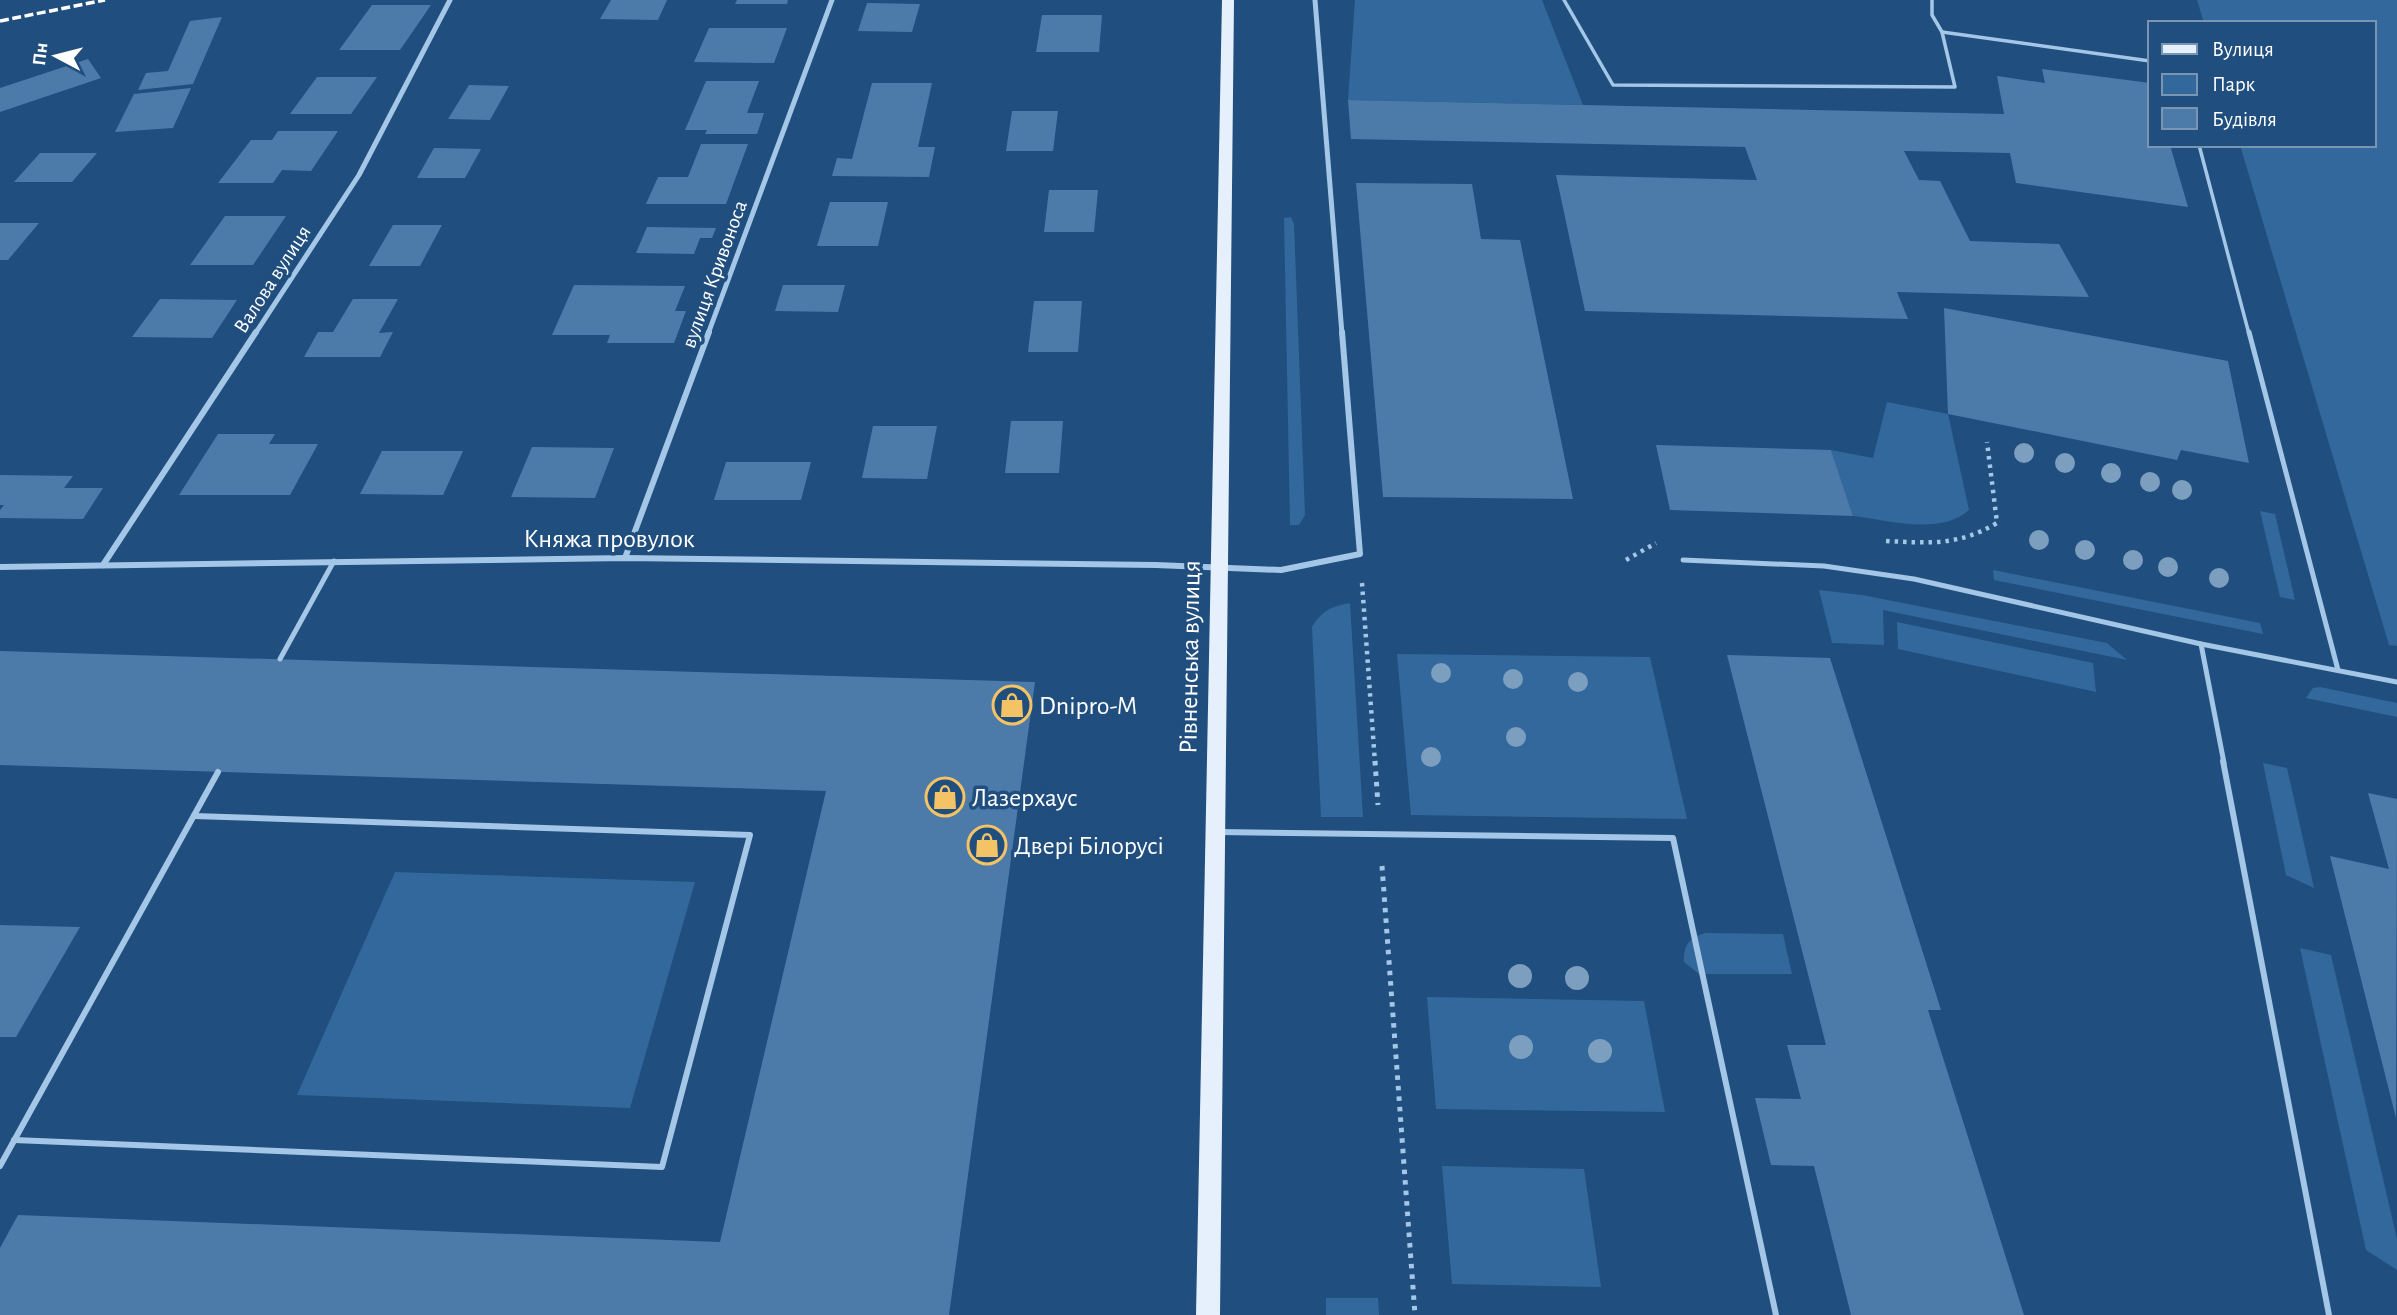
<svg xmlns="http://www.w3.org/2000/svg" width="2397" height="1315" viewBox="0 0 2397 1315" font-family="'Alegreya Sans',sans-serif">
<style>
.green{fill:#33689c}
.building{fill:#4d7ba9}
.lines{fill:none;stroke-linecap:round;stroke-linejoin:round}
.path-far1{stroke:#a4c6e7;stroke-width:4.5;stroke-dasharray:3.5 5;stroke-linecap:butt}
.path{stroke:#a4c6e7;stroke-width:5;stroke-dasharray:4.5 6;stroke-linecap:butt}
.service-far2{stroke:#a4c6e7;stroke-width:3.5}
.service-far1{stroke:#a4c6e7;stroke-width:5}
.service{stroke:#a4c6e7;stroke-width:6}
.minor-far1{stroke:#a4c6e7;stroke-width:5}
.minor{stroke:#a4c6e7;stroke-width:6}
.primary{fill:#e6f0fd;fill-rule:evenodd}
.rail{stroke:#fff;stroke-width:3.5;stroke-dasharray:9 3.5;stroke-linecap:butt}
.tree{fill:#7c9ebf}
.labels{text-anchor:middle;stroke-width:7;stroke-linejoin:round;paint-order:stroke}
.far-street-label{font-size:21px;fill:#fff;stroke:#204e7e}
.street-label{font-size:26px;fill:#fff;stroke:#204e7e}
.poi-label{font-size:26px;fill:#fff;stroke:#204e7e;text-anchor:start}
</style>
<rect width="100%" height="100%" fill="#204e7e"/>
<!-- green -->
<g class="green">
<polygon points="1355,0 1542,0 1583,105 1348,100"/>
<polygon points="2197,0 2397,0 2397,646 2389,645 2240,145 2374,145 2374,23 2204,23"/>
<polygon points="1291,217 1294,224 1305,515 1299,525 1290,525 1284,218"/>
<path d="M 1887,402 L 1948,414 L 1969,510 C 1940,536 1888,520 1853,516 L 1831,450 L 1873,458 Z"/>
<polygon points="2260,511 2275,514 2295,600 2280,597"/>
<polygon points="1993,570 2260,623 2263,634 1994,580"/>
<polygon points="1819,590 1862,595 2107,643 2127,660 1883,610 1884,645 1832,643"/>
<path d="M 1350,603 L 1363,817 L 1321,817 L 1312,627 C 1321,611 1332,606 1350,603 Z"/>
<polygon points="1897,622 2093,663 2096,692 1898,649"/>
<polygon points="1397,654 1650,657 1687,819 1411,815"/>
<polygon points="2320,687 2397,703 2397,717 2306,698 2313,688"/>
<polygon points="2263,763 2287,768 2314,888 2286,875"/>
<polygon points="395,872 695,882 630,1108 297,1095"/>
<path d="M 1706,933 L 1783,934 L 1792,974 L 1699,974 L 1684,962 C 1683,946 1689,937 1706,933 Z"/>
<polygon points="2300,948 2331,955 2397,1239 2397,1270 2366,1250"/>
<polygon points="1427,997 1644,1001 1665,1112 1436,1109"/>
<polygon points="1442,1166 1584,1169 1601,1287 1452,1284"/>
<polygon points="1326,1298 1378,1298 1379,1315 1326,1315"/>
</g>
<!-- building -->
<g class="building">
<polygon points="611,0 667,0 658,20 600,19"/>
<polygon points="737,0 788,0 787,4 735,4"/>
<polygon points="867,3 920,4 912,32 858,31"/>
<polygon points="372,5 431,5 400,50 339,50"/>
<polygon points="1042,15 1102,15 1099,52 1036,52"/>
<polygon points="222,17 193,84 138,90 146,73 168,71 190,21"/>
<polygon points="709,28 787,28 774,63 694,62"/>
<polygon points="88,59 101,78 0,112 0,88"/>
<polygon points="2042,69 2150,83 2150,145 2170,145 2188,207 2016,183 2010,153 1904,151 1919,180 1940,181 1970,241 2059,244 2089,297 1897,292 1908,319 1585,311 1556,175 1757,180 1745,147 1351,139 1348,100 2004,114 1997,76 2045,83"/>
<polygon points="317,77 377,77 351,114 290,114"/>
<polygon points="706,81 759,81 747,113 764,113 757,134 705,134 707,130 685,130"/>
<polygon points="872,83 932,83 918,147 935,147 929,177 832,176 837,158 852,159"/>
<polygon points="469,85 509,86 490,120 448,119"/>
<polygon points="191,88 173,128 115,132 134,94"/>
<polygon points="1012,111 1058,111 1053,151 1006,151"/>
<polygon points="278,131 338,131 311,171 282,170 273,183 218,183 251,140 272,140"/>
<polygon points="701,144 748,144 726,204 646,204 658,177 688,177"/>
<polygon points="434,148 481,149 465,178 417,178"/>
<polygon points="40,153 97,153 72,182 14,182"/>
<polygon points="1356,183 1472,184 1481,239 1520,240 1573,499 1383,497"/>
<polygon points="1049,190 1098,190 1094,232 1044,232"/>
<polygon points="830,202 888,202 878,246 817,246"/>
<polygon points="225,216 286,216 253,265 190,265"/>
<polygon points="0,223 39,223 8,260 0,260"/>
<polygon points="393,225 442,225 420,266 369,266"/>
<polygon points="647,227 716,228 712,238 700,238 694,254 636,253"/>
<polygon points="574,285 685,286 675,311 686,311 674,343 607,343 610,335 552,335"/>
<polygon points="783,285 845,285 838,312 775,311"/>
<polygon points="160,299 237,300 212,338 132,337"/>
<polygon points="353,299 398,299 379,333 393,332 380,357 304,357 318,332 333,332"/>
<polygon points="1034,301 1082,301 1078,352 1028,352"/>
<polygon points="1944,308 2228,361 2249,463 2181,450 2177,460 1948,414"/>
<polygon points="1011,421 1063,421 1059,473 1005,473"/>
<polygon points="873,426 937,426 927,479 862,478"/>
<polygon points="218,434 275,434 269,444 318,444 290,495 179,495"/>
<polygon points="1656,445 1831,450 1853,516 1670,510"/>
<polygon points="532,447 614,448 595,498 511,497"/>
<polygon points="382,451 463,451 443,495 360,494"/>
<polygon points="726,462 811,462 801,500 714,500"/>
<polygon points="0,475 73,476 64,488 103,488 83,519 0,518 0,510 4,505 0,505"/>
<polygon points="0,651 1035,682 949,1315 0,1315 0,1248 18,1215 720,1242 826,791 0,765"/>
<polygon points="1727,655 1830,658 1941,1010 1928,1010 2024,1315 1851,1315 1814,1166 1771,1165 1755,1098 1801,1099 1787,1045 1826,1045"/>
<polygon points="2368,793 2397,799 2396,1118 2330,856 2389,869"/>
<polygon points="0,925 80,927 16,1037 0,1037"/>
</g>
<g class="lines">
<!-- path-far1 -->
<g class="path-far1">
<path d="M 1886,541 C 1930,543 1958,546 1997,523 L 1987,442"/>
<polyline points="1626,560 1656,543"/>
<polyline points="1362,583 1375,763"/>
</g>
<!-- path -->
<g class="path">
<polyline points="1375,761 1378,805"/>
<polyline points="1382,866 1415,1315"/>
</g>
<!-- service-far2 -->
<g class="service-far2">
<polyline points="1564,0 1613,85 1955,87 1942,32 1932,15 1932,0"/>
<polyline points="1942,32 2150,61"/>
<polyline points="2199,145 2249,334"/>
</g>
<!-- service-far1 -->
<g class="service-far1">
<polyline points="2249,332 2338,670"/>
<polyline points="1683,560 1824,566 1914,579 2201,644 2397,682"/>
<polyline points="2201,644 2224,763"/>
<polyline points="280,659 334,561"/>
</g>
<!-- service -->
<g class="service">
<polyline points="2223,761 2329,1315"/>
<polyline points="1219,832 1673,838 1776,1315"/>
<polyline points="14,1140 662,1167 750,835 194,816"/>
<polyline points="0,1166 218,772"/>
</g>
<!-- minor-far1 -->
<g class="minor-far1">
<polyline points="1315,0 1342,334"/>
<polyline points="255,334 359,175 450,0"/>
<polyline points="708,334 832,0"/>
</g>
<!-- minor -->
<g class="minor">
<polyline points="625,558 709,332"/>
<polyline points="103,565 256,332"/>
<polyline points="0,567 625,558 1156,565 1281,570 1360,554 1342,332"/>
</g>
<!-- primary -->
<polygon class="primary" points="1222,0 1234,0 1220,1315 1196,1315"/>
<!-- rail -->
<polyline class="rail" points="0,21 105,0"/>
</g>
<!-- trees -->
<g class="tree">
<circle cx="2024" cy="453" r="10"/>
<circle cx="2065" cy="463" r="10"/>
<circle cx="2111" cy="473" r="10"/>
<circle cx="2150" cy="482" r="10"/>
<circle cx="2182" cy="490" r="10"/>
<circle cx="2039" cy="540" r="10"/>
<circle cx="2085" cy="550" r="10"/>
<circle cx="2133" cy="560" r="10"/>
<circle cx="2168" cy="567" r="10"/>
<circle cx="2219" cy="578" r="10"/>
<circle cx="1441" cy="673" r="10"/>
<circle cx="1513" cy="679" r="10"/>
<circle cx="1578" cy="682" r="10"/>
<circle cx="1516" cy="737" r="10"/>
<circle cx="1431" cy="757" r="10"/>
<circle cx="1520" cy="976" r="12"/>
<circle cx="1577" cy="978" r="12"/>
<circle cx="1521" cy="1047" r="12"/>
<circle cx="1600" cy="1051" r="12"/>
</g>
<!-- icons -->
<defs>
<symbol id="shop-ring" viewBox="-11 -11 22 22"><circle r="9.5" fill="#204e7e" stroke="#f4c365" stroke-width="1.5"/><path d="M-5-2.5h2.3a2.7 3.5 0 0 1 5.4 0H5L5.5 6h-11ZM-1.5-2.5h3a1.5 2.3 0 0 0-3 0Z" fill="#f4c365"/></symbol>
</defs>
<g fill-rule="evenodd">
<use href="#shop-ring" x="990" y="683" width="44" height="44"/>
<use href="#shop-ring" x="923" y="775" width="44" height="44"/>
<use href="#shop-ring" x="965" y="823" width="44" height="44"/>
</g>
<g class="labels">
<!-- far-street labels -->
<g class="far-street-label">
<text transform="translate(714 274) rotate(-70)" y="7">вулиця Кривоноса</text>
<text transform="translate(272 279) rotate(-57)" y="7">Валова вулиця</text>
</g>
<!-- street labels -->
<g class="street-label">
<text x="609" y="547">Княжа провулок</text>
<text transform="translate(1189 657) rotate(-89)" y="9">Рівненська вулиця</text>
</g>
<!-- poi labels -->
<g class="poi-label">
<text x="1039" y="714">Dnipro-M</text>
<text x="972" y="806">Лазерхаус</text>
<text x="1014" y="854">Двері Білорусі</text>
</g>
</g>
<!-- legend -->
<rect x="2148" y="21" width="228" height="126" fill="#204e7e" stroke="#7995b2" stroke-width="2"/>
<rect x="2162" y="44" width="35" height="10" fill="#e6f0fd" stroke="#7995b2" stroke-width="2"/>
<text x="2212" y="56" font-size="21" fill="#ffffff">Вулиця</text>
<rect x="2162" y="74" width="35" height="21" fill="#33689c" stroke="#7995b2" stroke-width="2"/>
<text x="2212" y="91" font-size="21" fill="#ffffff">Парк</text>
<rect x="2162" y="108" width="35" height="21" fill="#4d7ba9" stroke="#7995b2" stroke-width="2"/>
<text x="2212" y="126" font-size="21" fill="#ffffff">Будівля</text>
<!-- north arrow -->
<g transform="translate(56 56) rotate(277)" stroke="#204e7e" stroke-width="5" paint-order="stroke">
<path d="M0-5L12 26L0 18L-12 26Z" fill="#ffffff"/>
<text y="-10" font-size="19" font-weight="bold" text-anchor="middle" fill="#ffffff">Пн</text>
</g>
</svg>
